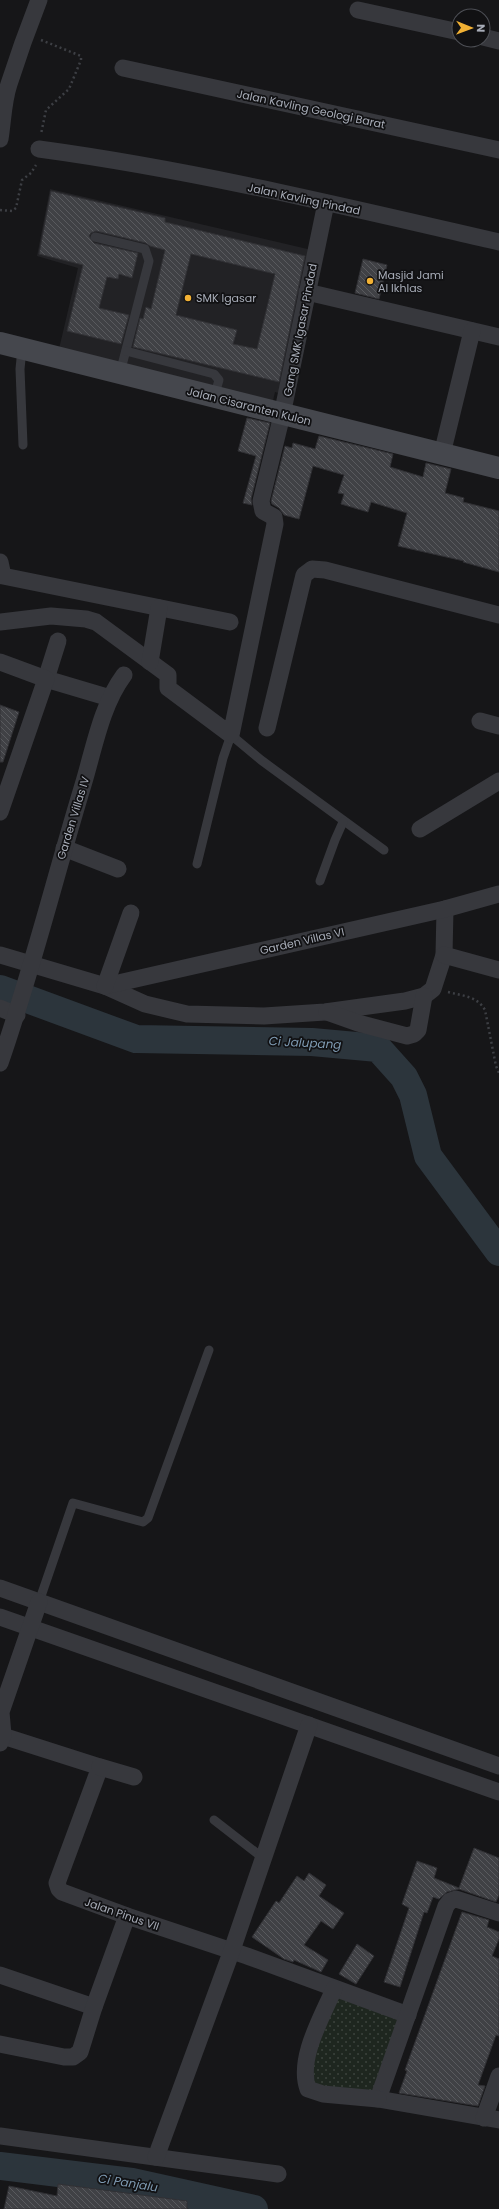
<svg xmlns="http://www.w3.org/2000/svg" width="499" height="2209" viewBox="0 0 499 2209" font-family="Poppins,sans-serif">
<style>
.built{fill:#222225}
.park{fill:url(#park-dots)}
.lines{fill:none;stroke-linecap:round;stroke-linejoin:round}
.river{stroke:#2c353c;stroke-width:28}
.building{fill:url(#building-back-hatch);stroke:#303034;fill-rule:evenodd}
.path{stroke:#3d3f44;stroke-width:2.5;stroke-dasharray:2 3;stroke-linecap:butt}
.service{stroke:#37383d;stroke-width:9}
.minor{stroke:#37383d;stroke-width:17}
.secondary{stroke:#45474d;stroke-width:22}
.poi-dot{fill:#f2b134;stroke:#111113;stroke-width:1.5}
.labels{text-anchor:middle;stroke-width:3.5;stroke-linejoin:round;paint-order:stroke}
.street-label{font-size:11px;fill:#a8adb8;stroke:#111113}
.poi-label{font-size:11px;fill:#a8adb8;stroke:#111113;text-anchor:start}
.water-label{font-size:12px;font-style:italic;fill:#7f9bb3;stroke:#111113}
</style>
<defs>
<pattern id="park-dots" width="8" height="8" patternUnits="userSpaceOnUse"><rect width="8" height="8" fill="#1e261f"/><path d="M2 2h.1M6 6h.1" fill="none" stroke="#3c433d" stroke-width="1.8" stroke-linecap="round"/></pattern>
<pattern id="building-back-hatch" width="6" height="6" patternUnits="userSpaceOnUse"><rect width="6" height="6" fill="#404145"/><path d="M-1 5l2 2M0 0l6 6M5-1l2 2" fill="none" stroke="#595a5e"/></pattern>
</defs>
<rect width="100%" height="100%" fill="#161618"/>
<!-- built -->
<polygon class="built" points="50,189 316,251 285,395 275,392 272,405 59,349 78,268 37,256"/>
<!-- park -->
<polygon class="park" points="336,1993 404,2015 375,2096 309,2086 312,2047"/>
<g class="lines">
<!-- river -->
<g class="river">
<polyline points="0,989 136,1039 312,1042 378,1048 404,1077 413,1095 428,1156 499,1252"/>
<polyline points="0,2166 132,2182 254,2209"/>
</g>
</g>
<!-- building -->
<g class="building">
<path d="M 51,191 L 165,218 L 165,222 L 305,256 L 279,382 L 133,347 L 140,318 L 143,319 L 146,307 L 151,309 L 165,250 L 150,246 L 146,243 L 96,231 L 91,233 L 89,236 L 94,243 L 138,253 L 132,278 L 119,274 L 118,279 L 107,277 L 99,308 L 129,315 L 121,344 L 67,331 L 83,265 L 39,254 ZM 191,254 L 275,274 L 257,349 L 233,344 L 237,330 L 176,315 Z"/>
<polygon points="363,259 387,265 379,299 355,293"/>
<polygon points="247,418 270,423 251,499 252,505 243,503 256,456 238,451"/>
<polygon points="319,436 393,454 390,467 423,477 426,463 451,469 445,493 464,498 463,502 499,511 499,572 463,562 464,561 398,546 407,513 371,502 368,512 341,504 344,494 338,493 344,475 313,466 299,519 284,515 279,508 272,504 271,501 285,446 292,448 293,443 315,449"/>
<polygon points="0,705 19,712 3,762 0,762"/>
<polygon points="474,1848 499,1858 499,1895 496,1902 459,1889 447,1892 439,1899 433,1897 427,1913 424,1912 400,1987 384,1982 409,1908 402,1904 417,1861 437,1868 434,1878 459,1888"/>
<polygon points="309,1873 326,1885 319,1896 344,1913 333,1929 321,1921 304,1945 328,1960 321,1972 294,1960 293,1962 284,1959 252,1937 276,1901 279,1903 297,1876 304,1881"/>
<polygon points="462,1912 489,1920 487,1927 499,1932 499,1939 492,1956 499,1959 499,2036 496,2035 478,2085 485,2086 478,2106 399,2093 407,2071 405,2070"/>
<polygon points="357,1944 374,1956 356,1984 339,1974"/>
<polygon points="58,2184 187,2201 187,2209 4,2209 9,2186 57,2196"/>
</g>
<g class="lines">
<!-- path -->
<g class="path">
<polyline points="41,40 81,56 81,60 69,89 46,110 41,134"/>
<polyline points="0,210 12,211 16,208 22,180 31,173 36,165"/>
<path d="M 448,992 C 463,996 477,996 485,1010 L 496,1066 L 499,1073"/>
</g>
<!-- service -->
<g class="service">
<polyline points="95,237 145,249 149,261 120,373"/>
<polyline points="22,349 20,369 23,445"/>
<polyline points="126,351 214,374 219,380 214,397"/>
<polyline points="197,864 223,758 231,735 261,760 384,850"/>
<polyline points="320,881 335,840 343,822"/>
<polyline points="39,1602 73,1503 143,1522 148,1518 209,1350"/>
<polyline points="214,1820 263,1858"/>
</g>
<!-- minor -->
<g class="minor">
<polyline points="358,10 459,32"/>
<polyline points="483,37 499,41"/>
<polyline points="123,68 499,150"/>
<path d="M 0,139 C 3,121 3,102 9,84 C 18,56 28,28 39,0"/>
<path d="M 39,149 C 194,170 347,207 499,242"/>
<polyline points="307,292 499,337"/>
<polyline points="442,454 472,331"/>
<polyline points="0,562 3,576 230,622"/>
<polyline points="0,622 51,616 86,619 96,622 168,675 168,688 231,735 275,524 274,517 263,511 261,501 282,415 326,203"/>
<polyline points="58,641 46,679 110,698"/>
<polyline points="0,662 46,679 0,812"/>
<polyline points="150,662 159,608"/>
<polyline points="480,721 499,726"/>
<polyline points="267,728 304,575 312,569 325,570 499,615"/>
<polyline points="420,829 499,781"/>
<polyline points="64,848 118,869"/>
<polyline points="0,955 105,986 145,1004 187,1014 264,1016 325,1012 405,1001 424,996 433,989 444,955 445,909"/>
<polyline points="444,955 499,970"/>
<polyline points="105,986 445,909 499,894"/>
<polyline points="105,986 131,913"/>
<polyline points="0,1008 17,1015"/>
<polyline points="327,1012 358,1023 407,1036 414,1034 418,1030 424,996"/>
<path d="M 0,1063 C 32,971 55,877 83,785 C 94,749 101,706 124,675"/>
<polyline points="0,1588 499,1766"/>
<polyline points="0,1617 499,1792"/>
<polyline points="0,1735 100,1767 57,1883 59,1889 62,1892 127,1916 247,1956 408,2015"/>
<polyline points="0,1743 3,1735 1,1712 39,1602"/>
<polyline points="100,1767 134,1777"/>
<polyline points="499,1913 456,1899 450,1901 446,1906 378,2099 499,2120"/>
<polyline points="0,1975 94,2007"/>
<path d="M 334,1989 C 322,2017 297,2059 308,2089 L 323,2094 L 378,2099"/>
<polyline points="0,2044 64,2057 73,2057 80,2052 94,2007 127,1916"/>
<polyline points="484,2118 499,2076"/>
<polyline points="0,2136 278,2174"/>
<polyline points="156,2157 232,1950 309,1725"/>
</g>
<!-- secondary -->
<polyline class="secondary" points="0,343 499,468"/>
</g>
<!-- markers -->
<g class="poi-dot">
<circle cx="370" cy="281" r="4"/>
<circle cx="188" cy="298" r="4"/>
</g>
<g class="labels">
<!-- street labels -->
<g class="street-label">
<text transform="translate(311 109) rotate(12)" y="4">Jalan Kavling Geologi Barat</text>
<text transform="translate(304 199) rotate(12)" y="4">Jalan Kavling Pindad</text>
<text transform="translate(300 330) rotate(-79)" y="4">Gang SMK Igasar Pindad</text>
<text transform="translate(249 406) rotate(14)" y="4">Jalan Cisaranten Kulon</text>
<text transform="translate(73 818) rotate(-73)" y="4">Garden Villas IV</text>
<text transform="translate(302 941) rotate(-13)" y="4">Garden Villas VI</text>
<text transform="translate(122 1914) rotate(19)" y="4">Jalan Pinus VII</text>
</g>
<!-- poi labels -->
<g class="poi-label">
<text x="378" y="279">Masjid Jami<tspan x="378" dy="13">Al Ikhlas</tspan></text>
<text x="196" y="302">SMK Igasar</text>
</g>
<!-- water labels -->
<g class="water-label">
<text transform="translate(305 1043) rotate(3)" y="4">Ci Jalupang</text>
<text transform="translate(128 2183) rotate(9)" y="4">Ci Panjalu</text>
</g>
</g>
<!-- north arrow -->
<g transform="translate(471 28) rotate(91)"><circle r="19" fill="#111113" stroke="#4d4f55"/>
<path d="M0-3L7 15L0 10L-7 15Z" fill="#f2b134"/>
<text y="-6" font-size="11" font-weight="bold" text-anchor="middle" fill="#a8adb8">N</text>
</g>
</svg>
